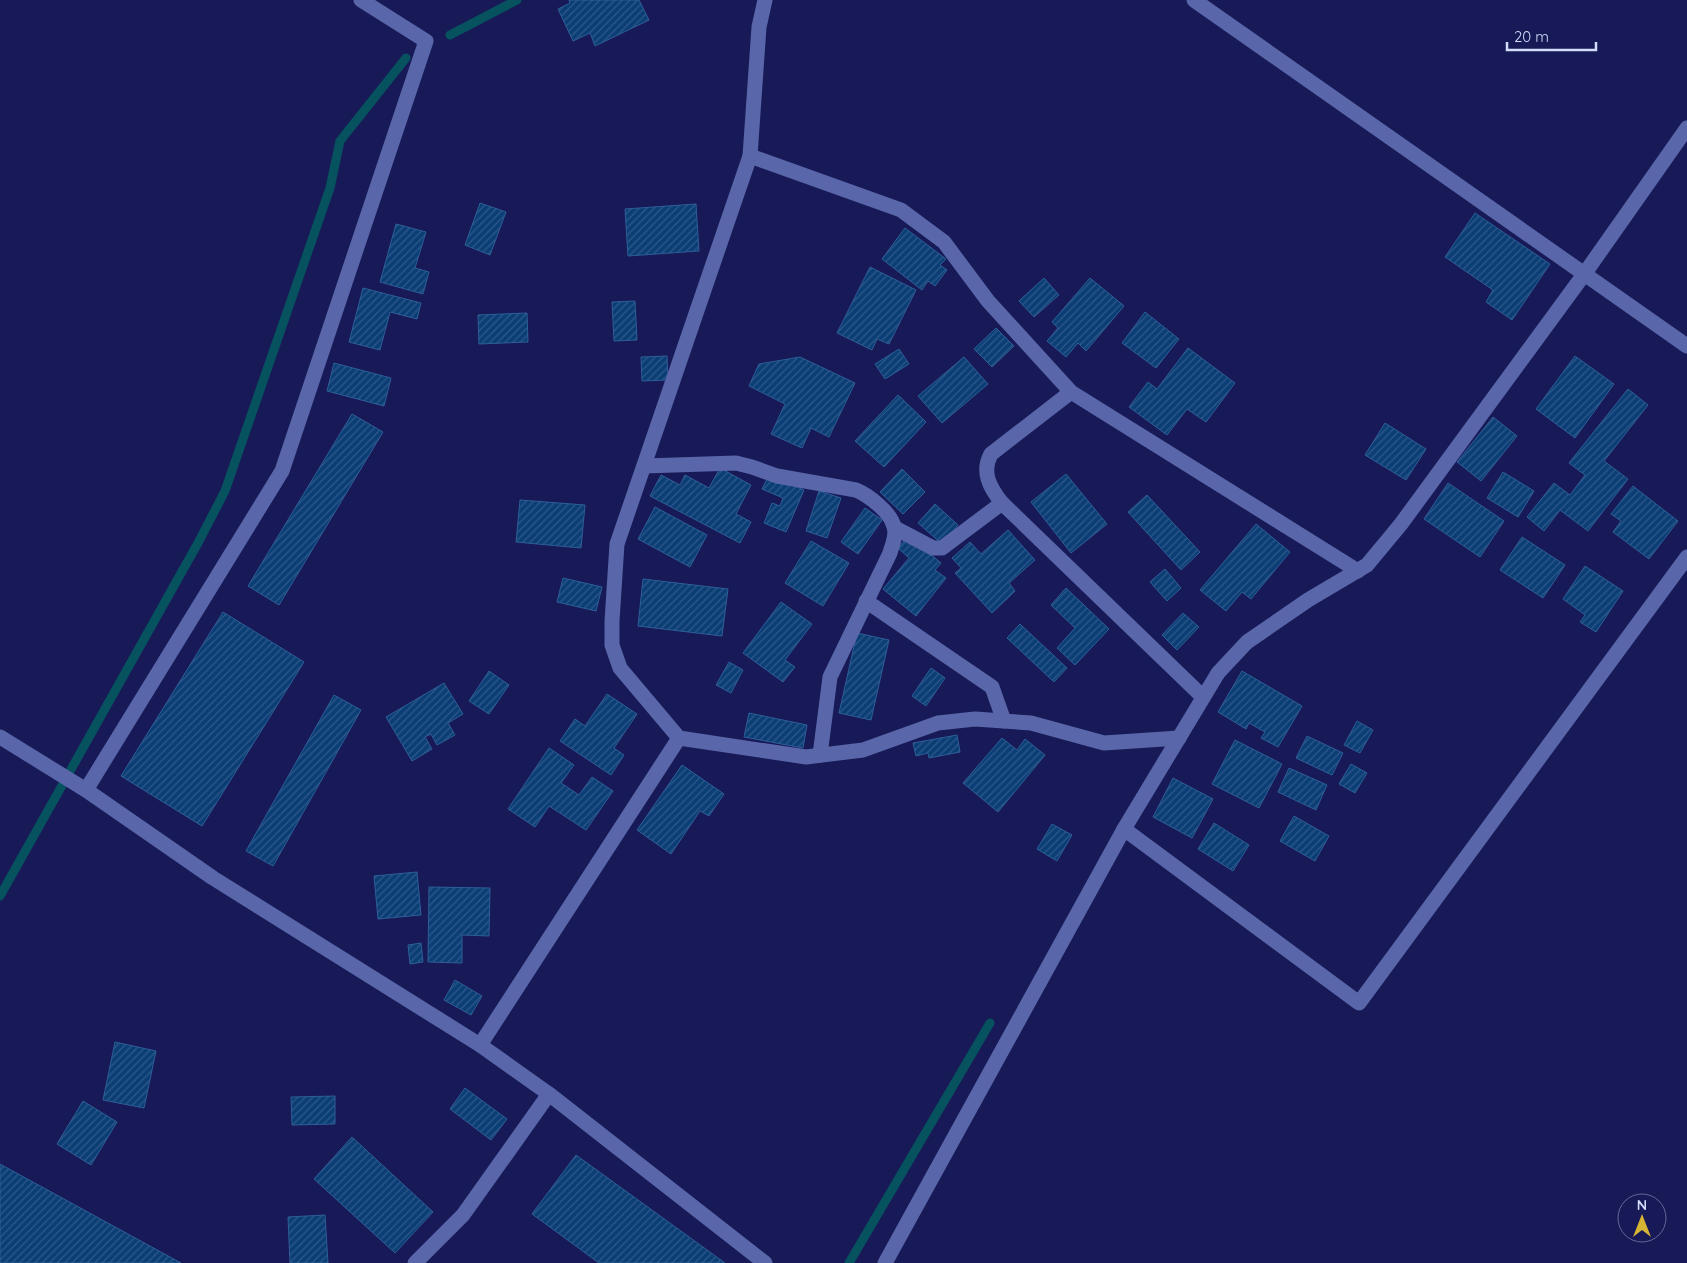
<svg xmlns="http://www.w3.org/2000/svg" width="1687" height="1263" viewBox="0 0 1687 1263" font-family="Quicksand,sans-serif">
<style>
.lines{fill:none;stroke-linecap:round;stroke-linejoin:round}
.stream{stroke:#07525f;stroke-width:9}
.building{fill:url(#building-hatch);stroke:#2e5e98}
.street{stroke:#5966a9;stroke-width:15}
</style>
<defs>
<pattern id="building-hatch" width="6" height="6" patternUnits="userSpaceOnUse" patternTransform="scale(1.25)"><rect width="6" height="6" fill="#0b3e75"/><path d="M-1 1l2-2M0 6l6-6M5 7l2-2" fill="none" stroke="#2e598a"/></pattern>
</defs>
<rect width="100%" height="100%" fill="#171a57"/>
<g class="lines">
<!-- stream -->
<g class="stream">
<polyline points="450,35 517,0"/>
<polyline points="0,896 198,543 225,491 330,188 340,141 406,58"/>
<polyline points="849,1263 990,1023"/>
</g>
</g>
<!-- building -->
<g class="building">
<polygon points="569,0 639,0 649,20 595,46 590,33 573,41 558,9 570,3"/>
<polygon points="480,203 506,212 490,255 465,245"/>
<polygon points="696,204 699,251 628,256 625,209"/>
<polygon points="1475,213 1550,264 1512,320 1486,302 1493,290 1445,257"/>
<polygon points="396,224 426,232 415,268 429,272 423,294 380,282"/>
<polygon points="905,228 946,259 940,265 947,270 935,286 928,281 922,290 882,259"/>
<polygon points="870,267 916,290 889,344 877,339 872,350 837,333"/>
<polygon points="1044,278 1059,295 1034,317 1019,301"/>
<polygon points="1090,278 1124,306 1086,351 1078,343 1066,357 1047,341 1058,328 1052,322"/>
<polygon points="363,288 421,303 417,319 390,312 380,350 349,342"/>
<polygon points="635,301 637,340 614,341 612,302"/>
<polygon points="1145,312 1179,339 1156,368 1122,343"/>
<polygon points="527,313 528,342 479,344 478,315"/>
<polygon points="996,328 1014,346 992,367 974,349"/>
<polygon points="1188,348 1235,383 1206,422 1187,409 1167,435 1129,407 1148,382 1157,389"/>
<polygon points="899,349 909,364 885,379 875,364"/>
<polygon points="667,356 668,380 642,381 641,357"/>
<polygon points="1575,356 1614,384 1575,438 1536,409"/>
<polygon points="800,357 855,383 829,437 811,428 802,448 771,434 785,404 749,386 759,364"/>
<polygon points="964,357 988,384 942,423 918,396"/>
<polygon points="334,363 391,378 384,406 327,391"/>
<polygon points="1628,389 1648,405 1604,461 1628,479 1588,531 1560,510 1544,531 1527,517 1554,483 1570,495 1585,475 1569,463"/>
<polygon points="898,395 926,422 884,467 855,441"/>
<polygon points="352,414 383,432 279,605 248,586"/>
<polygon points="1493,417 1517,436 1481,481 1457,462"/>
<polygon points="1385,423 1426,449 1406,480 1365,455"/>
<polygon points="720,468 751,485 736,514 751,522 740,543 650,496 661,475 680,485 685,475 709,488"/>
<polygon points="902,469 925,492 903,514 880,492"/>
<polygon points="1503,472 1534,491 1518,517 1487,498"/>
<polygon points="1066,474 1107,524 1071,553 1031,502"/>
<polygon points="769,475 804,490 786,532 764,523 772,503 780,506 783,498 762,489"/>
<polygon points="1448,483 1504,521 1480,557 1424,519"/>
<polygon points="1633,486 1678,521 1649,559 1613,532 1621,521 1611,514"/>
<polygon points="819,491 841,498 827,538 806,531"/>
<polygon points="1147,495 1200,552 1181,570 1128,512"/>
<polygon points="520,500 585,505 581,548 516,542"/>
<polygon points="935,504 958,525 942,544 918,523"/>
<polygon points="655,507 707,535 690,567 638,539"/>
<polygon points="865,508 882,520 858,554 841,542"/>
<polygon points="1256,524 1290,552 1251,599 1242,592 1226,611 1200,590"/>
<polygon points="1008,530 1035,560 1009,583 1015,591 992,613 955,573 961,568 952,558 970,542 981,554"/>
<polygon points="908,536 941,563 935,570 946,578 916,616 883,589 909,558 898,548"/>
<polygon points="1522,537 1565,565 1543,598 1500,570"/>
<polygon points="811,541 849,563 823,606 785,583"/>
<polygon points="1585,566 1623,591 1596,632 1580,622 1585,615 1563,599"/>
<polygon points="1165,569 1181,588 1167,601 1150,582"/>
<polygon points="563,578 602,587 596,611 557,602"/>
<polygon points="643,579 728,589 722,636 638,626"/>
<polygon points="1066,588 1109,629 1075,665 1057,648 1075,628 1051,605"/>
<polygon points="781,602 812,624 785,660 795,667 783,682 743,653"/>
<polygon points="223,612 304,662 202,826 121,776"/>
<polygon points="1183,613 1199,627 1177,650 1162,635"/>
<polygon points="1020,624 1067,668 1054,682 1007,638"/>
<polygon points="857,633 889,640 871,720 839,713"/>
<polygon points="729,662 743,670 731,693 716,685"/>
<polygon points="931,668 945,678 926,706 912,696"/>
<polygon points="489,671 509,685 489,714 469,701"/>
<polygon points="1242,671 1302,706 1278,747 1261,738 1265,732 1249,723 1246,729 1218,712"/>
<polygon points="444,683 463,714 448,723 455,735 437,745 431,734 425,737 432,749 412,761 386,717"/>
<polygon points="607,694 637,714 614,748 624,755 611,775 560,741 575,719 585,726"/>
<polygon points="334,695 361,710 273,866 246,851"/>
<polygon points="749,713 807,725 803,748 744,737"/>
<polygon points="1357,721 1373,730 1360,753 1344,745"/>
<polygon points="957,735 960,752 929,758 928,753 916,756 913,743"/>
<polygon points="1307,736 1343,753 1332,775 1296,758"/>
<polygon points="1002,738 1017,750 1025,739 1045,755 998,812 963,783"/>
<polygon points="1235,740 1282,764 1259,808 1212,784"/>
<polygon points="549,748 574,765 561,783 579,795 592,777 613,791 586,830 549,806 535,827 508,809"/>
<polygon points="1351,764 1367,773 1355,793 1339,784"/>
<polygon points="682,765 724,794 709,816 700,811 671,854 637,830"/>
<polygon points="1289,768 1327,785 1316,810 1278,792"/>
<polygon points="1173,778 1213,799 1192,838 1153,817"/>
<polygon points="1294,816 1329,836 1315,861 1280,841"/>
<polygon points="1214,823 1249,845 1233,871 1198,849"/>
<polygon points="1052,824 1072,835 1057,861 1037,849"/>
<polygon points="417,872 421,915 378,919 374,876"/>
<polygon points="429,887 490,888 489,936 462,935 462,963 428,962"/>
<polygon points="421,943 423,962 410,964 408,945"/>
<polygon points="455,980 482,996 471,1015 444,1000"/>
<polygon points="115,1042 156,1051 144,1108 103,1100"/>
<polygon points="465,1088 507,1119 491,1140 450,1109"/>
<polygon points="335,1096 335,1124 292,1125 291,1097"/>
<polygon points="83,1101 117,1122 91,1165 57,1144"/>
<polygon points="352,1137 433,1212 395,1253 314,1179"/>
<polygon points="576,1155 725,1263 599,1263 532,1214"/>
<polygon points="0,1164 181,1263 0,1263"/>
<polygon points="325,1215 328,1263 290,1263 288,1217"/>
</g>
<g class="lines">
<!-- street -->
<g class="street">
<polyline points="765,0 759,27 750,156 617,544 612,621 612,645 620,668 679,738 806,757 863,750 938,723 975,719 1031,723 1104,743 1179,738"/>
<polyline points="1194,0 1687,346"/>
<polyline points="750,156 901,210 944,242 988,301 1071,392 1358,571"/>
<path d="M 1071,392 L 991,454 C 981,472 990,488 1002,503 L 1203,697"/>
<path d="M 644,466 L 736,463 L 752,467 L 777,476 L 856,490 C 868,495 891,512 894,527 C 897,535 892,545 890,553 L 830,677 L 820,755"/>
<polyline points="895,528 933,548 942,548 1002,503"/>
<polyline points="866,601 992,687 1004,721"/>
<polyline points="0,737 86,790 213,878 480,1045 549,1094 765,1263"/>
<polyline points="86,790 282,471 426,41 361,0"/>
<polyline points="1124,829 1359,1003 1687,557"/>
<polyline points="480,1045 679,738"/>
<polyline points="415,1263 463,1215 549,1094"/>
<polyline points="885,1263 1124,829 1218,673 1247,642 1308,600 1367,565 1401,524 1585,273 1687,128"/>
</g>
</g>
<!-- north arrow -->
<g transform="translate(1642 1218)"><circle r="24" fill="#171a57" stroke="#636899"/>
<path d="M0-4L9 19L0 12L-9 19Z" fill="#d6b534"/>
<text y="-8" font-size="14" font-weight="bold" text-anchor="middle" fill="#d4dcfb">N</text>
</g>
<!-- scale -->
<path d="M1507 42v8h89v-8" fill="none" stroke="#d4dcfb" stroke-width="2.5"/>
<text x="1514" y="42" font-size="15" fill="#d4dcfb" stroke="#171a57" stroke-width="4" paint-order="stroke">20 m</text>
</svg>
